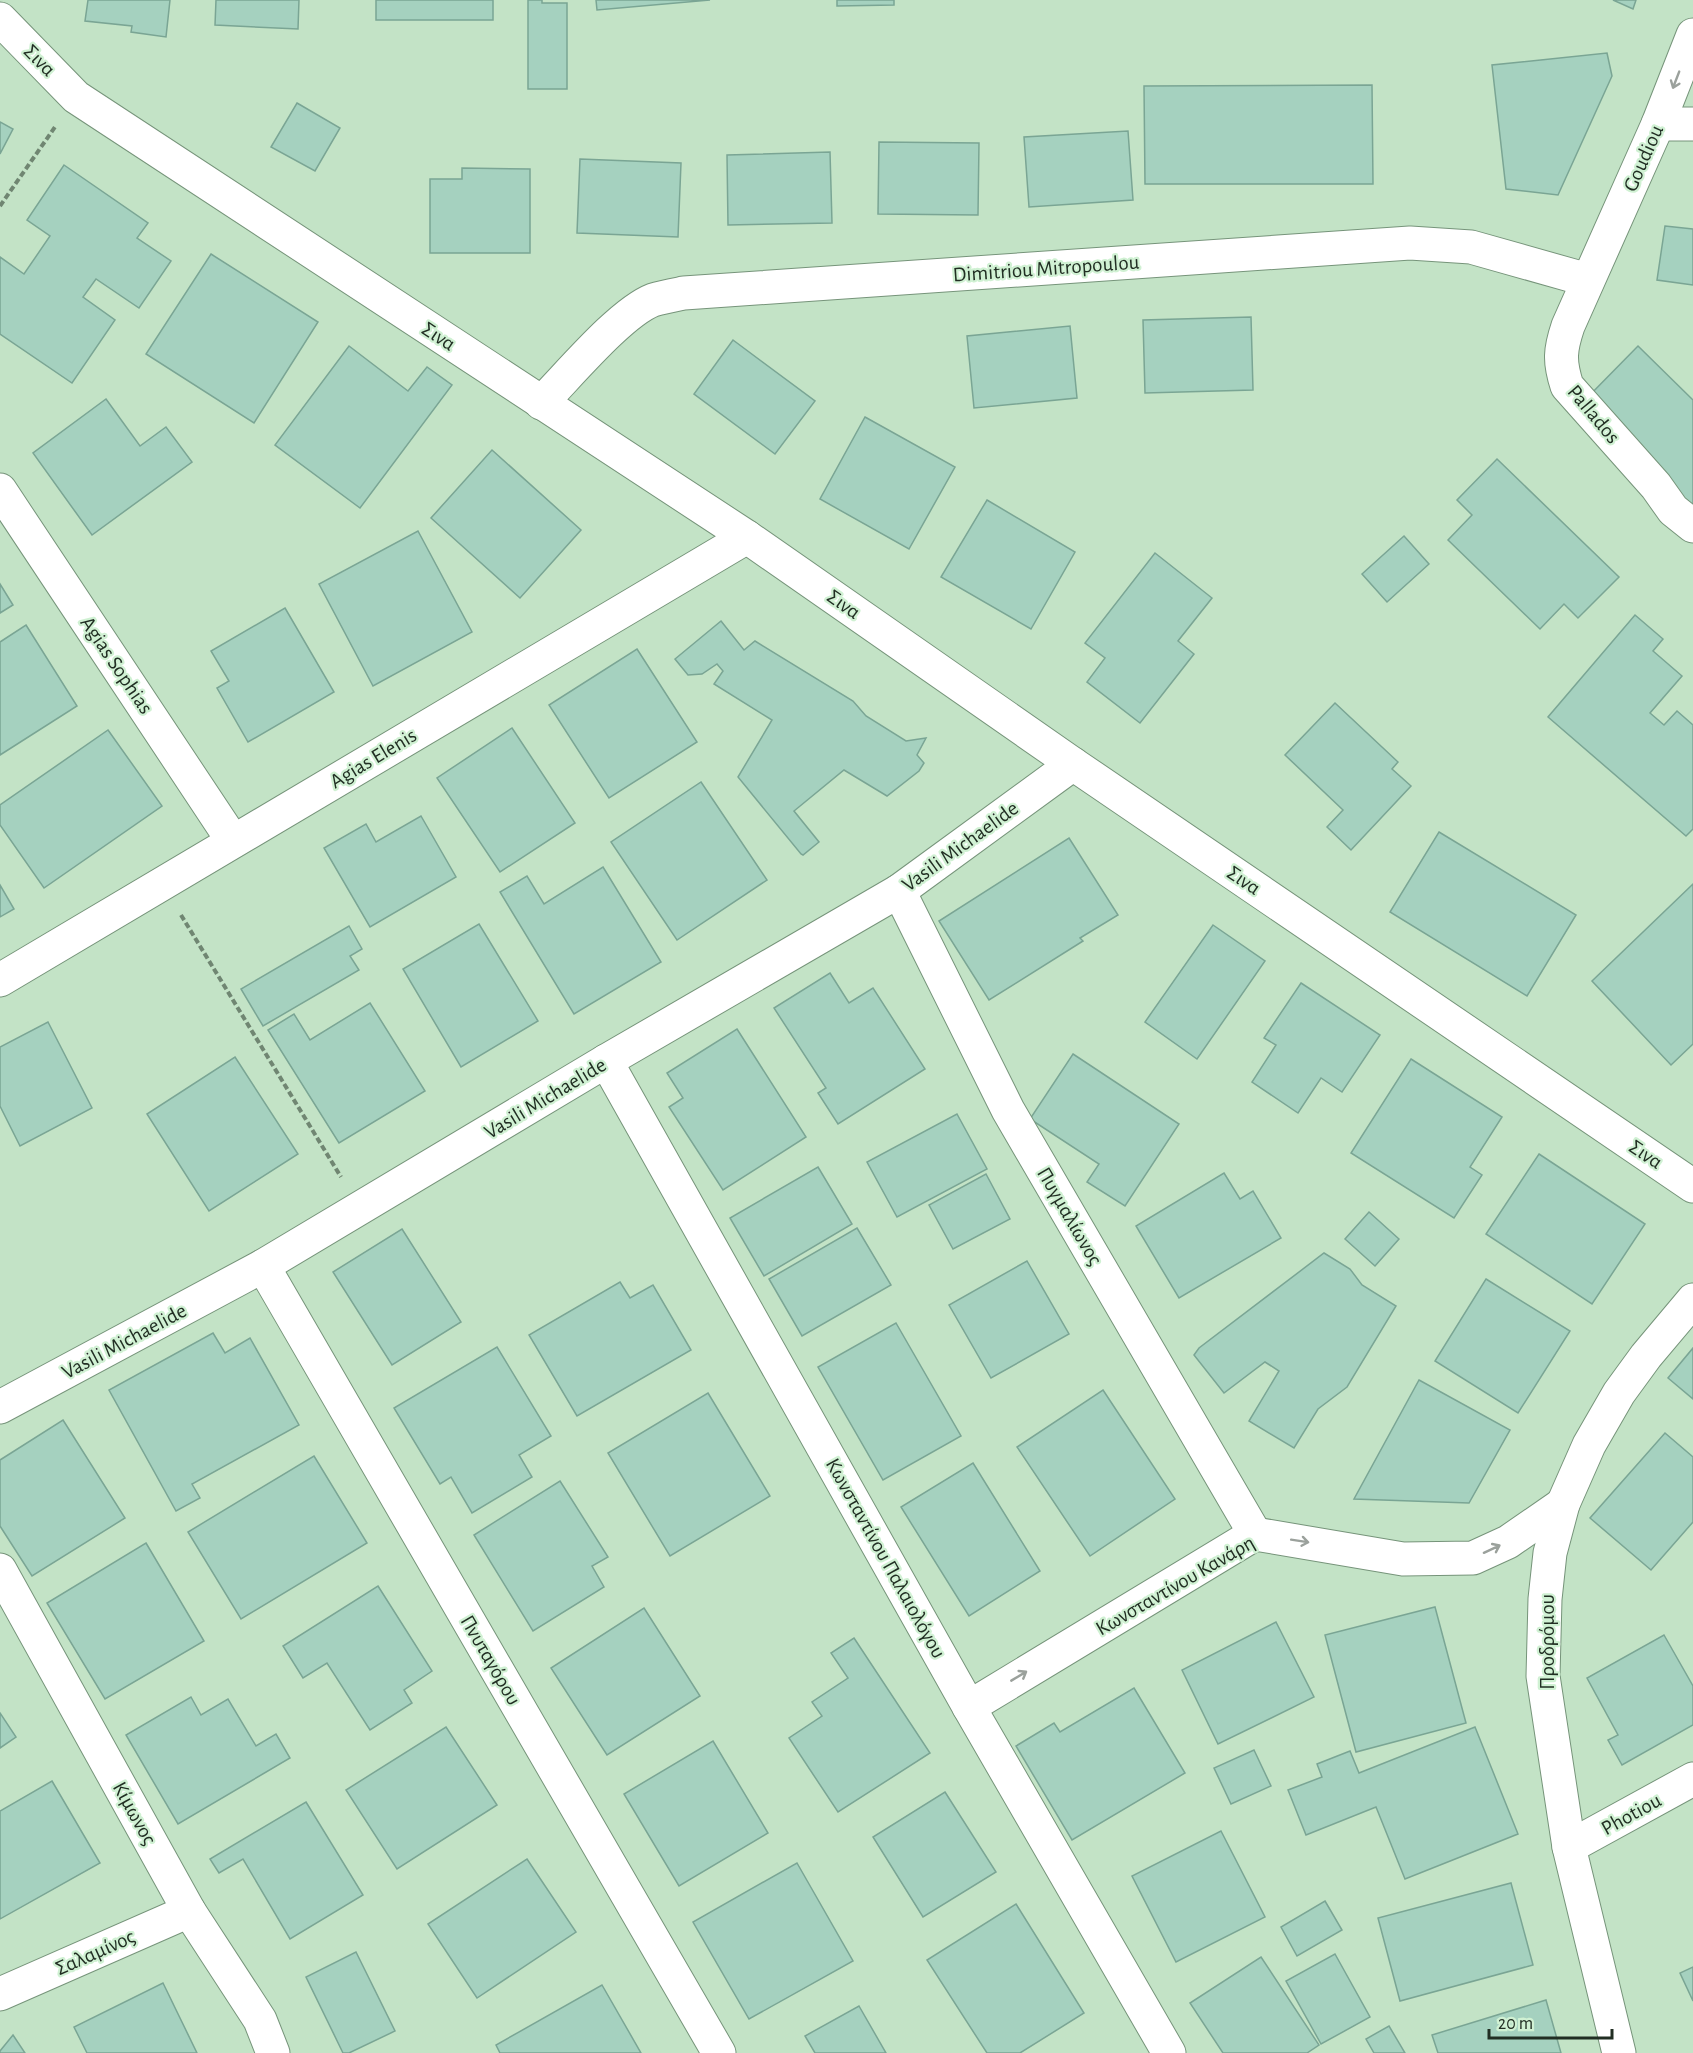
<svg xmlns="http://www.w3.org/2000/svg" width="1693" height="2053" viewBox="0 0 1693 2053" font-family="'Alegreya Sans',sans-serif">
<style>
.building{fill:#a5d1bf;stroke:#7aa594;stroke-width:1.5}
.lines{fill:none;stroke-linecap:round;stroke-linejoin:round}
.minor-casing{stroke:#76947a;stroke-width:35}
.path{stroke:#708672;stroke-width:4;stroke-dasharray:6 3;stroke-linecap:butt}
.minor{stroke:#fff;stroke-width:33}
.oneway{stroke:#9ba19c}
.labels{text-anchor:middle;stroke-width:4.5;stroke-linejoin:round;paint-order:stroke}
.street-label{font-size:21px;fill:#212e23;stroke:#d0f1d3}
</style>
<rect width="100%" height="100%" fill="#c3e3c6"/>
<!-- building -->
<g class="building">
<polygon points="88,0 170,0 166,37 131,32 132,26 85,21"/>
<polygon points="216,0 299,0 298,29 215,25"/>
<rect x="376" y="0" width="117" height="20"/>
<polygon points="528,0 542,0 542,3 567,3 567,89 528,89"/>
<polygon points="596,0 710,0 597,10"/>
<polygon points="837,0 894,0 894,5 837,6"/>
<polygon points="1613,0 1636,0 1633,9"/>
<polygon points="1607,53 1612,76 1558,195 1506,189 1492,65"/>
<polygon points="1372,85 1373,184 1145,184 1144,86"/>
<polygon points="297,103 340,128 315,171 271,147"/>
<polygon points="0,122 13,129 0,154"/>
<polygon points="1128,131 1133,200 1029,207 1024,137"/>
<polygon points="879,142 979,143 978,215 878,214"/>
<polygon points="830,152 832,223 728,225 727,155"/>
<polygon points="580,159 681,163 678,237 577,233"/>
<polygon points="64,165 148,223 137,238 171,261 139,308 96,279 83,297 115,320 72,383 0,334 0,257 24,274 50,236 27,220"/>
<polygon points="462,168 530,169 530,253 430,253 430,179 462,179"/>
<polygon points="1665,226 1693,229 1693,285 1657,280"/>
<polygon points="211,254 318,322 254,423 146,354"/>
<polygon points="1251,317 1253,390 1145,393 1143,320"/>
<polygon points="1070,326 1077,398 974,408 967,336"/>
<polygon points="733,340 815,401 775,454 694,394"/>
<polygon points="349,346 408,391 427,367 452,385 360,508 275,445"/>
<polygon points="1638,346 1693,400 1693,509 1583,402"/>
<polygon points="106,399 140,446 166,427 192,462 92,535 33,453"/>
<polygon points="865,417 955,467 909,549 820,499"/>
<polygon points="492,450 581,530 520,598 431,518"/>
<polygon points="1497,459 1619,577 1578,618 1564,604 1540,629 1448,540 1472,515 1457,500"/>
<polygon points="987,500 1075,552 1031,629 941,577"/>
<polygon points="418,531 472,632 373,686 319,584"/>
<polygon points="1404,536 1429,564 1387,602 1362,574"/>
<polygon points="1155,553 1212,598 1178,641 1194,654 1140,723 1087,682 1105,658 1085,643"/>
<polygon points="0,584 13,605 0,613"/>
<polygon points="285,608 334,692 248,742 217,688 229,681 211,651"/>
<polygon points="1635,615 1663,639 1653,651 1682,676 1650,713 1664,725 1677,711 1693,725 1693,829 1686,836 1548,717"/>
<polygon points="721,621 744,650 755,641 853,701 866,716 906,741 926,738 917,755 924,763 919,771 887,796 844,770 794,811 819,842 803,855 801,854 738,777 772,720 714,684 723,671 717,664 702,674 688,675 675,659"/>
<polygon points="26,625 77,706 0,755 0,642"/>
<polygon points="637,649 697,742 609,798 549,705"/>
<polygon points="1335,703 1398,762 1392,769 1411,786 1351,850 1327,827 1343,810 1285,755"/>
<polygon points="512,728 575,823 500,872 437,778"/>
<polygon points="108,730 162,806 44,888 0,825 0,805"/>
<polygon points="701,782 767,880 677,940 611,842"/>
<polygon points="421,816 456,877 370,927 324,848 366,824 376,842"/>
<polygon points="1439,832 1576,915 1527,996 1390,912"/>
<polygon points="1069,838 1118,915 1080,938 1083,941 989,1000 939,921"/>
<polygon points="603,867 661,962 574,1014 500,892 527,876 544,904"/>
<polygon points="1693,884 1693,1044 1671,1065 1592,981"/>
<polygon points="0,885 14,909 0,917"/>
<polygon points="479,924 538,1021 461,1067 403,969"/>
<polygon points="1213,925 1265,961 1197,1059 1145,1022"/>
<polygon points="349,926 362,949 350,956 359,970 263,1026 241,989"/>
<polygon points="830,973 849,1003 873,988 925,1069 838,1124 818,1093 826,1088 774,1008"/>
<polygon points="1301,983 1380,1035 1342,1092 1321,1078 1298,1113 1252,1082 1276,1045 1264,1038"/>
<polygon points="370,1003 425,1091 339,1143 268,1030 294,1014 310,1040"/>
<polygon points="48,1022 92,1108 20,1146 0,1106 0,1047"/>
<polygon points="737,1029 806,1137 723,1190 669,1107 683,1098 667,1073"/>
<polygon points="1073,1054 1179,1124 1125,1206 1087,1182 1099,1164 1030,1119"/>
<polygon points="235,1057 298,1154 209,1211 147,1114"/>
<polygon points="1411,1059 1502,1117 1470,1167 1482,1175 1454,1218 1351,1153"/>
<polygon points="957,1114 987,1169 897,1217 867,1162"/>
<polygon points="1539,1154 1645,1224 1592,1304 1486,1234"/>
<polygon points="818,1167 852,1224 764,1276 730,1218"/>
<polygon points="1224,1173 1240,1199 1253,1191 1281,1238 1179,1298 1136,1226"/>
<polygon points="986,1174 1010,1219 953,1249 929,1205"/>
<polygon points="1369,1212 1399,1239 1375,1266 1345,1239"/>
<polygon points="857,1228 891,1285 802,1336 769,1279"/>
<polygon points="402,1229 461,1322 392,1365 333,1272"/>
<polygon points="1324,1253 1350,1269 1362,1285 1396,1306 1347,1387 1318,1409 1294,1448 1249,1421 1279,1371 1265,1362 1224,1393 1194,1355 1199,1348"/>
<polygon points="1027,1261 1069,1334 991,1378 949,1305"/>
<polygon points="1486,1279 1570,1331 1518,1413 1435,1361"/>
<polygon points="620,1282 630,1298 653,1285 691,1350 577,1416 529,1335"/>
<polygon points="896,1323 961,1436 883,1480 818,1367"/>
<polygon points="213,1333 225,1353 250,1338 299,1425 192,1484 200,1498 176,1511 109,1390"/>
<polygon points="497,1347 551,1436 519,1455 532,1477 472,1513 451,1477 440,1484 394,1408"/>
<polygon points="1693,1348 1693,1399 1668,1378"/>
<polygon points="1419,1380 1510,1430 1469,1503 1354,1499"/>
<polygon points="1103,1390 1175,1499 1090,1556 1017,1447"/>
<polygon points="708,1393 770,1496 670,1556 608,1453"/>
<polygon points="63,1420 125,1518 32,1576 0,1526 0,1460"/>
<polygon points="1665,1433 1693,1457 1693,1522 1651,1570 1590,1518"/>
<polygon points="314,1456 367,1543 241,1619 188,1532"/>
<polygon points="973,1463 1040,1571 969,1616 901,1507"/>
<polygon points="560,1481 608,1557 592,1566 604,1587 533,1631 474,1535"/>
<polygon points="146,1543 204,1641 105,1699 47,1603"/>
<polygon points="378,1586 432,1671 404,1690 412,1703 370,1730 327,1663 303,1678 283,1646"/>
<polygon points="1435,1607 1466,1723 1356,1752 1325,1635"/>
<polygon points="644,1608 700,1696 607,1755 551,1668"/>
<polygon points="1276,1622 1314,1697 1218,1744 1182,1670"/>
<polygon points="1664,1635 1693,1686 1693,1725 1622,1765 1608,1740 1618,1735 1587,1678"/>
<polygon points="854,1638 930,1753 838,1812 789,1738 822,1716 812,1702 848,1678 831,1653"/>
<polygon points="1134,1688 1185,1773 1072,1840 1016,1746 1054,1723 1060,1732"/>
<polygon points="191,1697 201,1715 228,1699 256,1746 276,1734 290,1758 178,1824 126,1735"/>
<polygon points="0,1713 16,1737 0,1748"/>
<polygon points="446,1727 497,1805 397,1869 346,1790"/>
<polygon points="1475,1727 1518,1834 1405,1879 1376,1807 1306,1835 1288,1790 1322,1777 1317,1764 1350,1751 1359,1773"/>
<polygon points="713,1741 768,1833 679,1886 624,1794"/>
<polygon points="1254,1750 1271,1786 1231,1804 1214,1768"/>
<polygon points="52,1781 100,1863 0,1919 0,1811"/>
<polygon points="945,1792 996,1872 923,1917 873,1837"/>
<polygon points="306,1802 363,1895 290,1939 243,1859 219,1873 210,1859"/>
<polygon points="1221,1831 1265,1917 1176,1962 1132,1876"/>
<polygon points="527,1859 576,1932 477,1998 428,1924"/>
<polygon points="797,1863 853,1961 749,2019 693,1922"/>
<polygon points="1511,1883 1533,1965 1400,2001 1378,1918"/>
<polygon points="1325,1901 1342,1930 1297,1956 1281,1927"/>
<polygon points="1016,1904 1084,2013 1020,2053 987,2053 927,1960"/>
<polygon points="356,1952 395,2031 349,2053 343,2053 306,1977"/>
<polygon points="1335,1954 1370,2017 1321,2044 1286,1981"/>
<polygon points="1261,1957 1319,2045 1307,2053 1223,2053 1190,2003"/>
<polygon points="1693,1967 1693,2001 1680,1973"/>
<polygon points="163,1983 197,2053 87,2053 74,2027"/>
<polygon points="602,1985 641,2053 500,2053 496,2045"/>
<polygon points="1546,2000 1561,2053 1438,2053 1432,2035"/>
<polygon points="859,2006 886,2053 815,2053 805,2036"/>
<polygon points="1389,2026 1405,2053 1374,2053 1366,2039"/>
<polygon points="13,2035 25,2053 0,2053 0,2051"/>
</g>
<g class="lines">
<defs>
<g id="minor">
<polyline points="0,19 76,97 747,537 1073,764 1693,1186"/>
<path d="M 1693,35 L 1658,124 L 1568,326 C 1560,350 1559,361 1567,386 L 1656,486 L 1673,510 L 1693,526"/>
<polyline points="1658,124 1693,124"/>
<path d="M 541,403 C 568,376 620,313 653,300 C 663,297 674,295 684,293 L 1410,243 L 1471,247 L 1588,280"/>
<polyline points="0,490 233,841"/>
<polyline points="899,891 1008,1110 1255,1534"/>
<polyline points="0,980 747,537"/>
<polyline points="606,1061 969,1707 1169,2053"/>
<polyline points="263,1266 719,2053"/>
<polyline points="0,1407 263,1266 606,1061 899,891 1073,764"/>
<polyline points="0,1570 189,1911 260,2020 273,2053"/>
<polyline points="969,1707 1255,1534 1403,1559 1473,1558 1508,1542 1563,1504"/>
<polyline points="1569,1847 1693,1779"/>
<polyline points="0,1994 189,1911"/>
<polyline points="1619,2053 1569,1847 1543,1676 1545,1599 1550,1553 1563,1504 1589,1445 1619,1393 1646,1356 1693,1300"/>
</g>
</defs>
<!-- minor casing -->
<use href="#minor" class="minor-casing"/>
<!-- path -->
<g class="path">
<polyline points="0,206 55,127"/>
<polyline points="181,915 341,1177"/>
</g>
<!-- minor -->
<use href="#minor" class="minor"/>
</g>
<!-- one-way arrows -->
<defs><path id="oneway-shaft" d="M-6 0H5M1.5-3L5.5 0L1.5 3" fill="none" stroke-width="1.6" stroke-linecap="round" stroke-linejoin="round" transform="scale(1.5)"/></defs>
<g class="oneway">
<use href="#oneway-shaft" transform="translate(1676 80) rotate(111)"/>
<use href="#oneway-shaft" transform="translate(1300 1541) rotate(9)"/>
<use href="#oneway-shaft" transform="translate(1492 1549) rotate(-25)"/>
<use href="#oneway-shaft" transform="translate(1019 1676) rotate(-31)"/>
</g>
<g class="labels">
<!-- street labels -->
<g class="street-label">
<text transform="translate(40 60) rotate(45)" y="7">Σινα</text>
<text transform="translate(1643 158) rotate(-66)" y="7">Goudiou</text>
<text transform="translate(1046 268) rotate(-4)" y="7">Dimitriou Mitropoulou</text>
<text transform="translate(439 336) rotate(33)" y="7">Σινα</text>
<text transform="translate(1594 414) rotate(50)" y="7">Pallados</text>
<text transform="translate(844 604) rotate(35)" y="7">Σινα</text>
<text transform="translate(117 665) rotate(56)" y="7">Agias Sophias</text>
<text transform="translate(373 758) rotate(-31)" y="7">Agias Elenis</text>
<text transform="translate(960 846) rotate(-36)" y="7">Vasili Michaelide</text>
<text transform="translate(1244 880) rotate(34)" y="7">Σινα</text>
<text transform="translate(545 1098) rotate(-31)" y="7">Vasili Michaelide</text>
<text transform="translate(1646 1154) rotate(34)" y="7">Σινα</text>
<text transform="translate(1070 1216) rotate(60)" y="7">Πυγμαλίωνος</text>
<text transform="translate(124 1341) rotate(-28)" y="7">Vasili Michaelide</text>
<text transform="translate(886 1558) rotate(61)" y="7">Κωνσταντίνου Παλαιολόγου</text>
<text transform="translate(1175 1585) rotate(-30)" y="7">Κωνσταντίνου Κανάρη</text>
<text transform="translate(1547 1642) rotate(-90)" y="7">Προδρόμου</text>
<text transform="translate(491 1660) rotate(60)" y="7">Πνυταγόρου</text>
<text transform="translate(135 1813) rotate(61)" y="7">Κίμωνος</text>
<text transform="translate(1631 1814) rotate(-29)" y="7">Photiou</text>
<text transform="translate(95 1952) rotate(-24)" y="7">Σαλαμίνος</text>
</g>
</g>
<!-- scale -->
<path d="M1489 2029v9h123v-9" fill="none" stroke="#212e23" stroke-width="3"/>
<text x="1498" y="2029" font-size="18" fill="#212e23" stroke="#d0f1d3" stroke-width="4.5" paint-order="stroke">20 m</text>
</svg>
